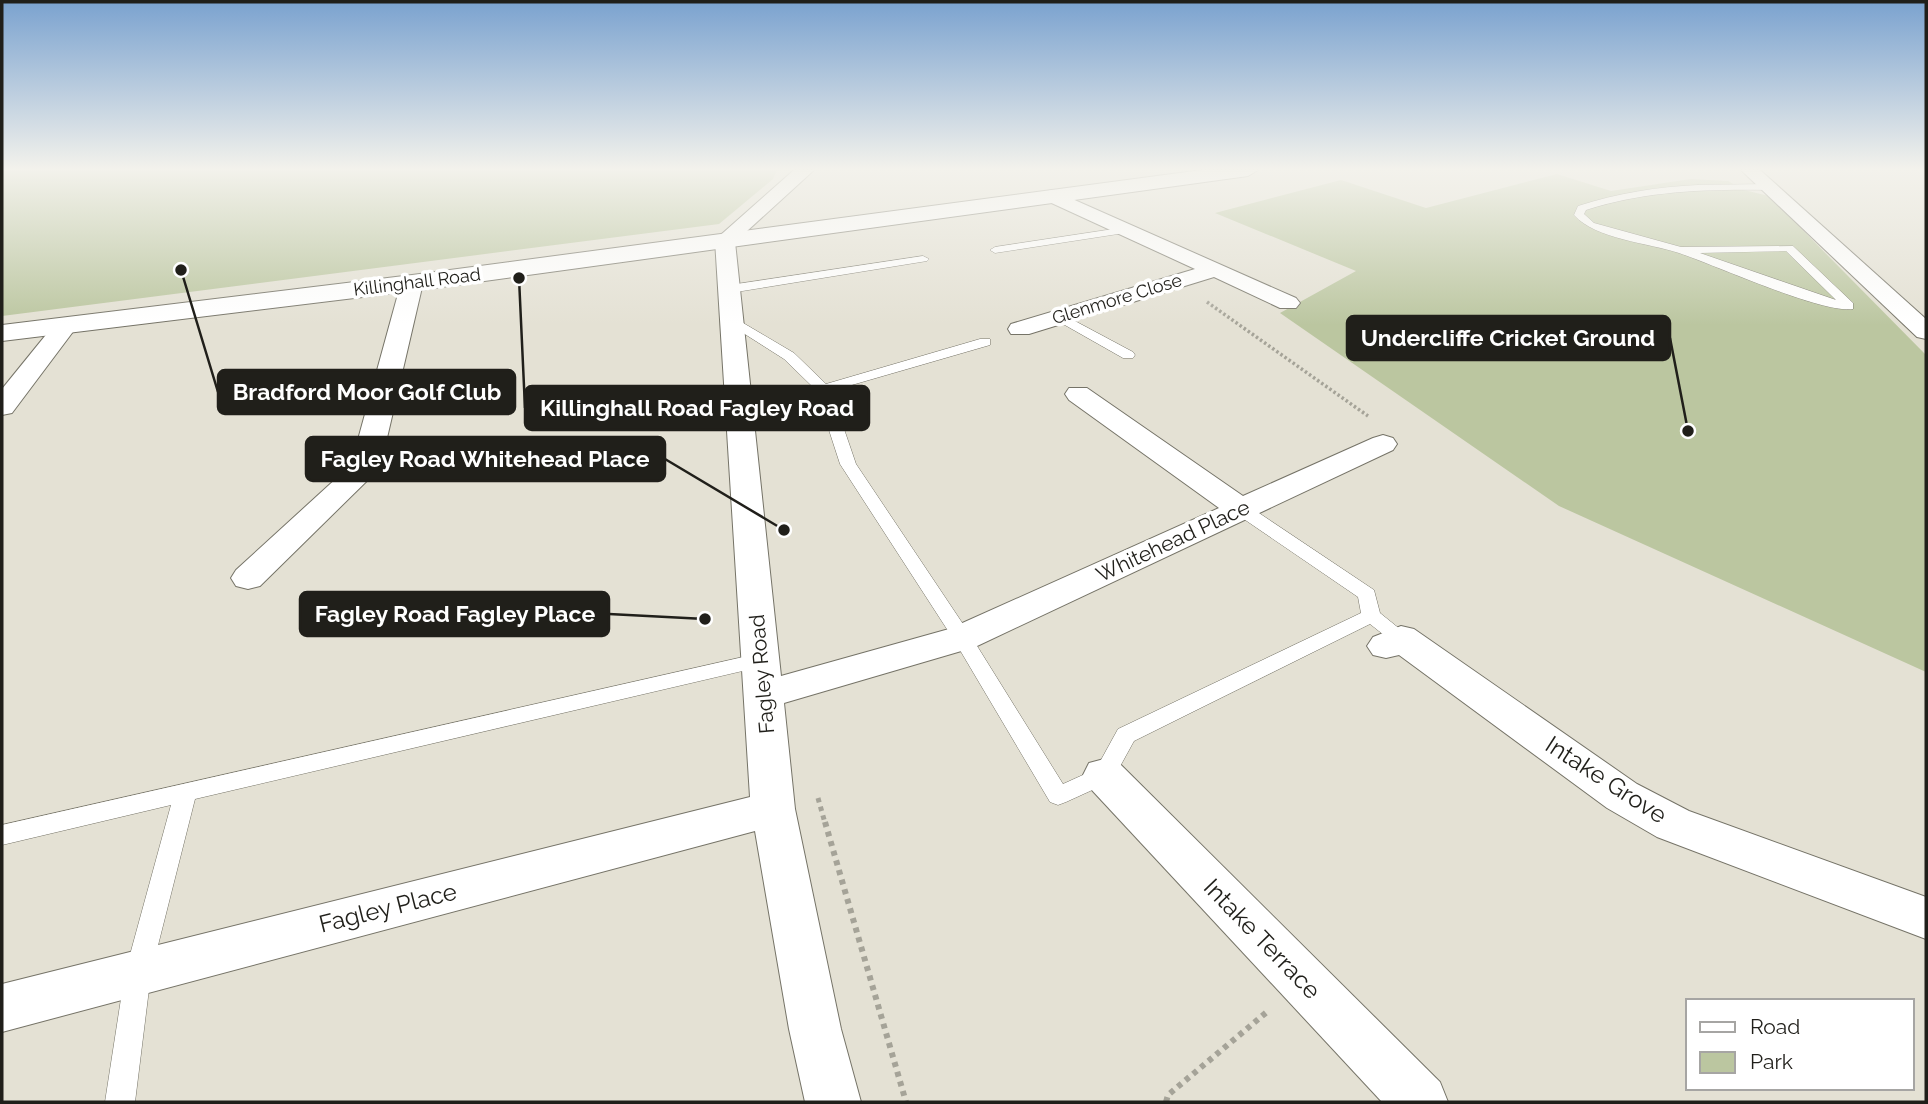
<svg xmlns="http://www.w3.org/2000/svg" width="1928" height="1104" viewBox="0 0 1928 1104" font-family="Raleway,sans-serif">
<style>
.green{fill:#bbc6a0}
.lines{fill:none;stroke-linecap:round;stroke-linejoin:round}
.service-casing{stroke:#757367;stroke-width:1}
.minor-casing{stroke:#757367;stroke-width:2}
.trunk-casing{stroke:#757367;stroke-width:2}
.path-far2{stroke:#a5a398;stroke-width:3.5;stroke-dasharray:2.5 2.5;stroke-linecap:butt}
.path-far1{stroke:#a5a398;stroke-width:5;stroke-dasharray:4.5 4.5;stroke-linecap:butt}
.path{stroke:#a5a398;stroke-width:6;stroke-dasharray:5 5;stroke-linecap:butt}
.service{fill:#fff;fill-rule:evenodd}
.minor{fill:#fff;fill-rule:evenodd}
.trunk{fill:#fff;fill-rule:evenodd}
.labels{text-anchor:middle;stroke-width:7;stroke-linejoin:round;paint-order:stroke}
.far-street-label{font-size:18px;fill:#201f1a;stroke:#fff}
.street-label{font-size:21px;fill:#201f1a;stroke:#fff}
.near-street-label{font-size:24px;fill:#201f1a;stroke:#fff}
.leader{fill:none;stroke:#201f1a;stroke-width:2.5}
.callout-dot{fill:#201f1a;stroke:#fff;stroke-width:2.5}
.callout{fill:#201f1a;stroke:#201f1a;stroke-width:2.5}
.callout-label{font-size:23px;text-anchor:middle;font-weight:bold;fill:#fff}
</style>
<rect width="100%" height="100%" fill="#e4e1d4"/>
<!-- green -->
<g class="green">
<polygon points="2,170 777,170 773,179 719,224 2,316"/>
<polygon points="1557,174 1611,191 1691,179 1728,181 1744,190 1769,196 1926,355 1926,672 1559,506 1280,313 1356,271 1215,213 1341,180 1426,208"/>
</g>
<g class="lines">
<defs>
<g id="service">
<path d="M 1698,185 L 1768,184 L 1773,187 L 1768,190 C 1706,189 1645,191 1586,210 L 1584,214 L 1594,223 L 1681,247 L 1793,246 L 1853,303 L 1853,309 C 1823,314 1715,265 1679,253 C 1649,243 1595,239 1574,215 L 1578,206 C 1618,193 1657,187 1698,185 ZM 1786,251 L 1836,300 L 1700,253 Z"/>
<polygon points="1127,227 1131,228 1131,232 995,253 990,250 995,247"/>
<polygon points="923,256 929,259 927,261 730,293 724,289 730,285"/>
<polygon points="1060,313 1133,352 1135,355 1133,358 1123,358 1056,320 1054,317"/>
<polygon points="733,317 794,353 826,384 980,339 990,339 990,345 831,391 856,464 969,633 1063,784 1096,769 1118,729 1361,613 1358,597 1235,513 1233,509 1235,505 1247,505 1374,590 1380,613 1411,638 1408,643 1394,643 1370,624 1134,741 1112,781 1066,802 1058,805 1050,802 954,640 840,464 816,390 784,359 729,324 729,318"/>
<polygon points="761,653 768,655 771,660 768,665 195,799 151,973 135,1102 105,1102 125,973 171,805 2,845 2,825"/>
</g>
<g id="minor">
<polygon points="794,170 814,170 735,242 781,676 949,629 1219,508 1069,400 1065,394 1069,388 1087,388 1243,496 1373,438 1383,435 1393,438 1397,444 1393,450 975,647 784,703 795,809 841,1029 861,1102 805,1102 789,1029 755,831 2,1032 2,984 750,797 715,240"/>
<polygon points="1741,170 1760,170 1926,319 1926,339 1917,337"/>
<polygon points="1052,190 1296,298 1300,303 1296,308 1280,308 1214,277 1029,334 1011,334 1008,329 1011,324 1195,269 1045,200 1043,196 1045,192"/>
<polygon points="412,276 423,283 380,468 260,586 248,589 236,586 231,578 236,570 351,465 401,283"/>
<polygon points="66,318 74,320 78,325 12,413 2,415 2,389 58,320"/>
<polygon points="1401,626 1414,629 1637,784 1689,811 1926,897 1926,939 1657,837 1607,808 1399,655 1386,658 1373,655 1367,646 1373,637"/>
<polygon points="1104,759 1119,763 1440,1082 1448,1102 1382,1102 1089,787 1083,775 1089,763"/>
</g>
<polygon id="trunk" points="1202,170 1258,170 1248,176 412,291 2,341 2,325 412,275"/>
</defs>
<!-- service casing -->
<use href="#service" class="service-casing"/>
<!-- minor casing -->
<use href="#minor" class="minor-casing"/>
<!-- trunk casing -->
<use href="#trunk" class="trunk-casing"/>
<!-- path-far2 -->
<polyline class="path-far2" points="1207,302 1368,416"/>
<!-- path-far1 -->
<polyline class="path-far1" points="818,798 825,823"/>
<!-- path -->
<g class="path">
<polyline points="825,822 906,1102"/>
<polyline points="1166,1102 1168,1095 1268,1011"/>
</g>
<!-- service -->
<use href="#service" class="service"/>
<!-- minor -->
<use href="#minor" class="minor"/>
<!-- trunk -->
<use href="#trunk" class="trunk"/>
</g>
<!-- sky -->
<linearGradient id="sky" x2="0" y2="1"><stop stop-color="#7aa2cf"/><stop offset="0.52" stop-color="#f3f2ec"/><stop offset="1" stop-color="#f3f2ec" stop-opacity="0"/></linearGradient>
<rect width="1928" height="325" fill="url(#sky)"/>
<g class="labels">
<!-- far-street labels -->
<g class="far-street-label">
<text transform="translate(417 282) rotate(-7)" y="6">Killinghall Road</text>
<text transform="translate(1117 299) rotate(-17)" y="6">Glenmore Close</text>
</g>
<!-- street labels -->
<g class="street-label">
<text transform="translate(1173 541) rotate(-25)" y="7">Whitehead Place</text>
<text transform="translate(762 674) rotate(-95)" y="7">Fagley Road</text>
</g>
<!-- near-street labels -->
<g class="near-street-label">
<text transform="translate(1606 780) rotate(33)" y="8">Intake Grove</text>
<text transform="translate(388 908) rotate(-14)" y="8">Fagley Place</text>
<text transform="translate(1262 939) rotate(46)" y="8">Intake Terrace</text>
</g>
</g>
<!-- callouts -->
<path class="leader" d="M1688 431L1670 338M181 270L218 392M519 278L525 408M784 530L665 459M705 619L609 614"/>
<g class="callout-dot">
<circle cx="1688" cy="431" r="7"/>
<circle cx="181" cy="270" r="7"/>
<circle cx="519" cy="278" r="7"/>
<circle cx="784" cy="530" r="7"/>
<circle cx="705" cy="619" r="7"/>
</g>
<g class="callout">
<rect x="1347" y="316" width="323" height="44" rx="7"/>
<rect x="218" y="370" width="297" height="44" rx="7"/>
<rect x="525" y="386" width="344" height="44" rx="7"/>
<rect x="306" y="437" width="359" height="44" rx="7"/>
<rect x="300" y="592" width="309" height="44" rx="7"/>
</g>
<g class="callout-label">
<text x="1508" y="346">Undercliffe Cricket Ground</text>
<text x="367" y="400">Bradford Moor Golf Club</text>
<text x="697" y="416">Killinghall Road Fagley Road</text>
<text x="485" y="467">Fagley Road Whitehead Place</text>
<text x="455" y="622">Fagley Road Fagley Place</text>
</g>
<!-- border -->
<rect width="1928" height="1104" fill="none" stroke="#201f1a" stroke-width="7"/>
<!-- legend -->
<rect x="1686" y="999" width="228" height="91" fill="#ffffff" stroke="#a6a5a3" stroke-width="2"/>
<rect x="1700" y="1022" width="35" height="10" fill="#ffffff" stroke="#a6a5a3" stroke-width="2"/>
<text x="1750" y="1034" font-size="21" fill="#201f1a">Road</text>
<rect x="1700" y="1052" width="35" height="21" fill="#bbc6a0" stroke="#a6a5a3" stroke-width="2"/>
<text x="1750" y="1069" font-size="21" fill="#201f1a">Park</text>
</svg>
